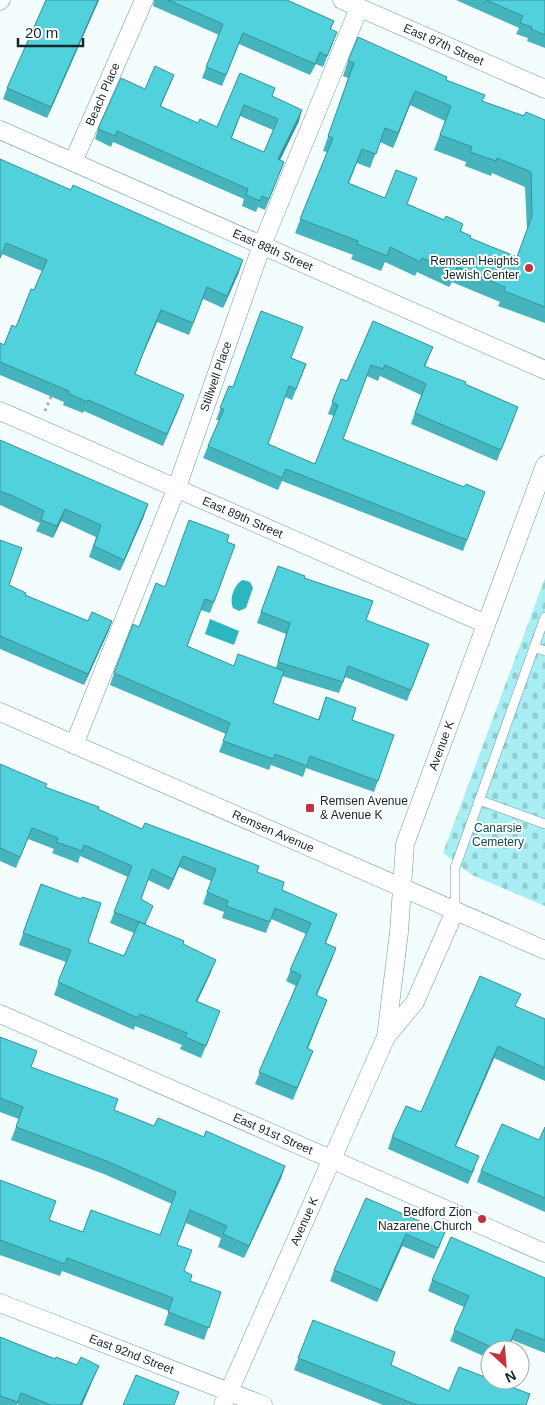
<svg xmlns="http://www.w3.org/2000/svg" width="545" height="1405" viewBox="0 0 545 1405" font-family="Helvetica,sans-serif">
<style>
.cemetery{fill:url(#cemetery-stones)}
.water{fill:#2cb7c0}
.lines{fill:none;stroke-linecap:round;stroke-linejoin:round}
.service-casing{stroke:#6d9a9e;stroke-width:10}
.minor-casing{stroke:#6d9a9e;stroke-width:19}
.path{stroke:#a3afb0;stroke-width:3;stroke-dasharray:2.5 4;stroke-linecap:butt}
.service{stroke:#fff;stroke-width:9}
.minor{stroke:#fff;stroke-width:18}
.wall{fill:#45b4bc;fill-rule:evenodd}
.shaded-wall{fill:#389299}
.building{fill:#50d1db;stroke:#389299;fill-rule:evenodd}
.poi-dot{fill:#c3333c;stroke:#fff;stroke-width:2}
.labels{text-anchor:middle;stroke-width:4;stroke-linejoin:round;paint-order:stroke}
.street-label{font-size:12px;fill:#152729;stroke:#fff}
.poi-label{font-size:12px;fill:#152729;stroke:#fff;text-anchor:end}
.park-label{font-size:12px;fill:#144c51;stroke:#fff}
</style>
<defs>
<pattern id="cemetery-stones" width="16" height="16" patternUnits="userSpaceOnUse" patternTransform="scale(1.25)"><rect width="16" height="16" fill="#a8eef3"/><path d="M2 7V4a2 2 0 0 1 4 0v3zM10 15v-3a2 2 0 0 1 4 0v3z" fill="#90ccd0"/></pattern>
</defs>
<rect width="100%" height="100%" fill="#f4fdfe"/>
<!-- cemetery -->
<polygon class="cemetery" points="545,578 545,906 472,875 443,853"/>
<!-- water -->
<g class="water">
<path d="M 243,580 L 250,582 L 253,588 L 246,608 L 239,611 L 233,608 C 229,599 234,584 243,580 Z"/>
<polygon points="210,619 239,631 234,645 205,634"/>
</g>
<g class="lines">
<defs>
<g id="service">
<polyline points="534,647 545,651"/>
<polyline points="479,800 545,824"/>
<polyline points="455,911 455,868 545,617"/>
</g>
<g id="minor">
<path id="s1" d="M 342,0 L 545,89"/>
<polyline points="0,1 1,0"/>
<path id="s2" d="M 0,130 L 545,370"/>
<path id="s3" d="M 73,162 L 144,0"/>
<path id="s4" d="M 0,411 L 486,624"/>
<path id="s5" d="M 0,712 L 545,950"/>
<path id="s6" d="M 74,745 L 177,487 L 262,245 L 359,8"/>
<path id="s7" d="M 0,1014 L 545,1253"/>
<path id="s8" d="M 386,1037 L 399,932 L 405,844 L 545,465"/>
<path id="s9" d="M 0,1303 L 263,1405"/>
<path id="s10" d="M 223,1405 L 386,1037 L 415,1002 L 455,911"/>
</g>
</defs>
<!-- service casing -->
<use href="#service" class="service-casing"/>
<!-- minor casing -->
<use href="#minor" class="minor-casing"/>
<!-- path -->
<polyline class="path" points="45,411 52,394"/>
<!-- service -->
<use href="#service" class="service"/>
<!-- minor -->
<use href="#minor" class="minor"/>
</g>
<!-- wall -->
<g class="wall">
<polygon points="46,0 99,0 47,118 3,99 7,88"/>
<polygon points="154,0 287,0 334,21 331,29 333,43 323,67 316,64 310,75 239,44 222,86 202,78 219,35 153,6"/>
<polygon points="456,0 545,0 545,48 527,41 528,38 516,34 519,28"/>
<path d="M 348,61 L 446,80 L 482,101 L 524,116 L 545,120 L 545,323 L 498,306 L 500,302 L 452,282 L 449,287 L 417,272 L 415,276 L 385,262 L 381,271 L 351,259 L 353,255 L 295,233 L 327,152 L 323,151 L 348,78 L 343,76 ZM 410,105 L 445,121 L 434,150 L 466,162 L 465,166 L 491,176 L 492,173 L 525,187 L 527,230 L 517,257 L 470,239 L 461,231 L 463,224 L 444,220 L 407,204 L 385,198 L 349,183 L 357,163 L 370,168 L 380,142 L 393,148 Z"/>
<path d="M 240,73 L 272,97 L 299,121 L 280,160 L 284,162 L 265,210 L 258,207 L 256,212 L 242,206 L 244,199 L 113,142 L 111,147 L 95,139 L 98,129 L 145,89 L 174,75 L 160,107 L 198,123 L 217,127 ZM 240,116 L 273,130 L 264,152 L 232,138 Z"/>
<polygon points="0,159 239,272 223,308 203,299 189,335 157,322 143,354 135,374 180,406 163,446 84,411 83,413 63,405 64,402 0,375 0,343 4,345 16,327 34,290 42,271 2,254 0,259"/>
<polygon points="373,321 433,347 425,367 518,407 497,461 411,424 421,395 380,376 378,381 367,376 343,439 464,487 485,492 463,551 282,481 278,490 203,458 219,420 216,420 229,386 233,387 291,358 306,364 292,400 285,397 268,444 315,464 334,416 328,414 341,379 347,381"/>
<polygon points="0,440 144,516 120,571 89,557 96,537 61,521 53,538 36,531 40,523 0,505"/>
<polygon points="0,540 9,585 25,595 88,621 112,621 108,632 84,685 0,649"/>
<polygon points="227,542 235,545 210,613 201,610 187,647 234,666 276,668 286,634 257,623 278,566 304,578 366,621 429,644 407,701 345,677 339,693 282,676 273,703 318,720 326,697 352,720 394,735 374,792 306,768 303,777 271,765 269,770 219,752 226,734 110,685 114,673 139,627"/>
<polygon points="0,764 45,787 142,829 257,872 282,890 333,925 326,943 336,948 316,996 327,1000 308,1049 313,1051 293,1100 255,1084 296,986 286,981 306,934 271,919 266,933 222,918 224,912 203,904 211,881 179,867 169,890 148,880 141,899 146,925 183,944 211,972 197,1002 215,1024 201,1058 180,1049 182,1045 135,1026 134,1030 54,995 66,962 19,945 41,884 88,942 124,956 134,933 110,923 128,877 80,856 78,863 52,853 54,849 28,839 16,868 0,861"/>
<polygon points="516,1007 545,1019 545,1081 494,1058 456,1146 475,1168 468,1184 388,1149 392,1137 421,1112"/>
<polygon points="0,1037 31,1067 114,1110 154,1126 204,1137 285,1166 281,1178 244,1258 218,1247 221,1238 186,1223 177,1245 184,1271 190,1281 221,1292 204,1340 164,1325 169,1311 62,1271 60,1276 0,1255 0,1180 49,1220 83,1232 160,1235 172,1204 104,1174 11,1140 19,1119 0,1112"/>
<polygon points="545,1127 545,1212 477,1182 481,1171 539,1140"/>
<polygon points="366,1198 441,1243 434,1259 402,1246 377,1302 330,1281 334,1270"/>
<polygon points="545,1278 545,1353 512,1340 508,1350 490,1350 490,1359 450,1341 464,1307 428,1291 432,1280"/>
<polygon points="313,1320 391,1365 449,1391 527,1405 383,1405 294,1370"/>
<polygon points="0,1337 55,1359 77,1365 99,1366 94,1377 82,1405 19,1405 17,1404 17,1405 0,1405"/>
</g>
<!-- shaded-wall -->
<g class="shaded-wall">
<polygon points="98,0 99,0 47,118 51,107"/>
<polygon points="174,75 170,85 156,117 160,106"/>
<polygon points="415,91 410,105 393,148 398,133"/>
<polygon points="302,110 299,121 275,170 278,159"/>
<polygon points="243,260 239,272 223,308 227,296"/>
<polygon points="161,310 157,322 143,354 147,343"/>
<polygon points="148,504 144,516 120,571 124,560"/>
<polygon points="65,509 61,521 53,538 57,526"/>
<polygon points="112,621 108,632 84,685 88,674"/>
<polygon points="183,856 179,867 169,890 173,879"/>
<polygon points="336,948 332,959 312,1007 316,995"/>
<polygon points="216,960 211,972 191,1014 196,1001"/>
<polygon points="498,1046 494,1058 451,1157 455,1146"/>
<polygon points="285,1166 281,1178 244,1258 249,1246"/>
<polygon points="406,1234 402,1246 377,1302 381,1290"/>
<polygon points="99,1366 94,1377 82,1405 80,1405"/>
</g>
<!-- building -->
<g class="building">
<polygon points="46,0 98,0 51,107 7,88"/>
<polygon points="168,0 287,0 334,21 330,29 337,32 327,56 320,52 315,64 243,33 226,75 206,67 223,24"/>
<polygon points="486,0 545,0 545,35 531,29 532,27 520,23 523,16"/>
<path d="M 358,37 L 447,77 L 446,80 L 485,95 L 482,101 L 524,116 L 526,112 L 545,120 L 545,307 L 504,291 L 505,287 L 457,267 L 455,272 L 422,258 L 420,262 L 390,247 L 387,256 L 357,244 L 358,241 L 300,219 L 333,138 L 328,136 L 354,63 L 348,61 ZM 415,91 L 451,106 L 440,135 L 472,147 L 470,152 L 496,161 L 497,158 L 531,172 L 532,216 L 517,257 L 470,238 L 471,236 L 460,231 L 463,224 L 446,216 L 444,220 L 407,204 L 417,178 L 396,170 L 385,198 L 348,183 L 362,149 L 376,154 L 385,128 L 398,133 Z"/>
<path d="M 155,66 L 174,75 L 160,106 L 198,123 L 200,119 L 217,127 L 240,73 L 275,88 L 272,96 L 302,110 L 278,159 L 284,162 L 269,199 L 262,196 L 260,201 L 246,195 L 248,189 L 117,131 L 115,136 L 98,129 L 121,78 L 145,89 ZM 244,105 L 278,119 L 264,152 L 231,138 Z"/>
<polygon points="0,159 71,190 73,185 243,260 227,296 207,287 193,323 161,310 147,343 135,374 184,395 167,434 88,400 87,402 68,393 69,391 0,362 0,343 4,345 12,325 16,327 31,289 34,290 47,260 6,243 0,258"/>
<polygon points="261,311 303,327 291,358 306,364 296,389 289,386 268,444 315,464 338,405 332,402 341,379 347,381 373,321 433,347 424,366 466,382 465,384 518,407 501,450 415,413 426,384 385,365 383,369 371,365 343,439 464,487 466,484 485,492 467,540 286,469 282,478 208,446 224,409 220,408 229,386 233,387"/>
<polygon points="0,440 148,504 124,560 94,546 101,525 65,509 57,526 41,520 44,511 13,496 0,491"/>
<polygon points="189,520 229,535 227,542 235,545 214,602 205,599 187,646 234,666 238,654 284,671 273,703 319,720 326,697 356,708 352,720 394,735 378,781 310,756 307,766 275,754 273,759 223,741 230,723 114,673 133,624 139,627 156,583 165,587"/>
<polygon points="0,540 22,548 9,585 26,593 25,595 88,621 92,612 112,621 88,674 0,636"/>
<polygon points="278,566 305,576 304,578 373,601 366,620 429,644 411,690 348,666 343,682 278,662 290,623 261,612"/>
<polygon points="0,764 47,784 45,787 99,807 98,809 142,829 145,823 259,866 257,872 284,882 282,890 337,914 325,943 336,948 316,995 327,1000 307,1048 313,1051 297,1088 259,1072 301,975 290,970 311,923 275,908 270,922 226,906 228,901 207,892 216,869 183,856 173,879 152,869 141,899 153,906 145,924 114,912 132,866 84,845 82,851 56,842 58,838 32,828 20,857 0,848"/>
<polygon points="41,884 81,899 82,897 101,903 88,942 124,956 139,922 184,941 183,944 216,960 196,1001 220,1011 206,1046 185,1037 187,1033 140,1014 138,1018 58,982 71,950 23,933"/>
<polygon points="480,976 521,994 515,1006 545,1019 545,1068 498,1046 455,1146 479,1156 472,1172 392,1137 406,1106 421,1112"/>
<polygon points="0,1037 37,1051 31,1067 118,1099 114,1110 154,1126 158,1118 204,1137 206,1131 285,1166 249,1246 223,1234 227,1226 190,1210 177,1245 192,1250 184,1271 192,1275 190,1281 221,1292 209,1328 168,1312 173,1298 67,1258 65,1264 0,1240 0,1180 56,1201 49,1220 83,1232 91,1210 160,1235 176,1192 109,1162 16,1127 23,1107 0,1098"/>
<polygon points="502,1124 539,1140 545,1127 545,1198 481,1171"/>
<polygon points="366,1198 445,1232 438,1248 406,1234 381,1290 334,1270"/>
<polygon points="451,1237 545,1278 545,1340 516,1329 507,1350 498,1350 454,1330 469,1296 432,1280"/>
<polygon points="313,1320 395,1352 391,1365 449,1391 459,1367 490,1379 490,1380 493,1380 530,1394 526,1405 417,1405 298,1358"/>
<polygon points="0,1337 55,1359 56,1357 77,1365 81,1357 99,1366 80,1405 51,1405 21,1393 18,1402 0,1396"/>
<polygon points="136,1375 179,1392 174,1405 123,1405"/>
</g>
<!-- markers -->
<g class="poi-dot">
<circle cx="529" cy="268" r="5"/>
<rect x="305" y="803" width="10" height="10" rx="2.5"/>
<circle cx="482" cy="1219" r="5"/>
</g>
<g class="labels">
<!-- street labels -->
<g class="street-label">
<text dy="4" stroke="none"><textPath href="#s1" startOffset="111">East 87th Street</textPath></text>
<text dy="4" stroke="none"><textPath href="#s3" startOffset="74">Beach Place</textPath></text>
<text dy="4" stroke="none"><textPath href="#s2" startOffset="298">East 88th Street</textPath></text>
<text dy="4" stroke="none"><textPath href="#s6" startOffset="395">Stillwell Place</textPath></text>
<text dy="4" stroke="none"><textPath href="#s4" startOffset="265">East 89th Street</textPath></text>
<text dy="4" stroke="none"><textPath href="#s8" startOffset="299">Avenue K</textPath></text>
<text dy="4" stroke="none"><textPath href="#s5" startOffset="298">Remsen Avenue</textPath></text>
<text dy="4" stroke="none"><textPath href="#s7" startOffset="298">East 91st Street</textPath></text>
<text dy="4" stroke="none"><textPath href="#s10" startOffset="201">Avenue K</textPath></text>
<text dy="4" stroke="none"><textPath href="#s9" startOffset="141">East 92nd Street</textPath></text>
</g>
<!-- poi labels -->
<g class="poi-label">
<text x="519" y="265">Remsen Heights<tspan x="519" dy="14">Jewish Center</tspan></text>
<text x="320" y="805" text-anchor="start">Remsen Avenue<tspan x="320" dy="14">&amp; Avenue K</tspan></text>
<text x="472" y="1216">Bedford Zion<tspan x="472" dy="14">Nazarene Church</tspan></text>
</g>
<!-- park labels -->
<g class="park-label">
<text x="498" y="832">Canarsie<tspan x="498" dy="14">Cemetery</tspan></text>
</g>
</g>
<!-- north arrow -->
<g transform="translate(505 1365) rotate(154)"><circle r="24" fill="#ffffff" stroke="#a1a9a9"/>
<path d="M0-4L9 19L0 12L-9 19Z" fill="#c3333c"/>
<text y="-8" font-size="14" font-weight="bold" text-anchor="middle" fill="#152729">N</text>
</g>
<!-- scale -->
<path d="M18 38v8h65v-8" fill="none" stroke="#152729" stroke-width="2.5"/>
<text x="25" y="38" font-size="15" fill="#152729" stroke="#ffffff" stroke-width="4" paint-order="stroke">20 m</text>
</svg>
